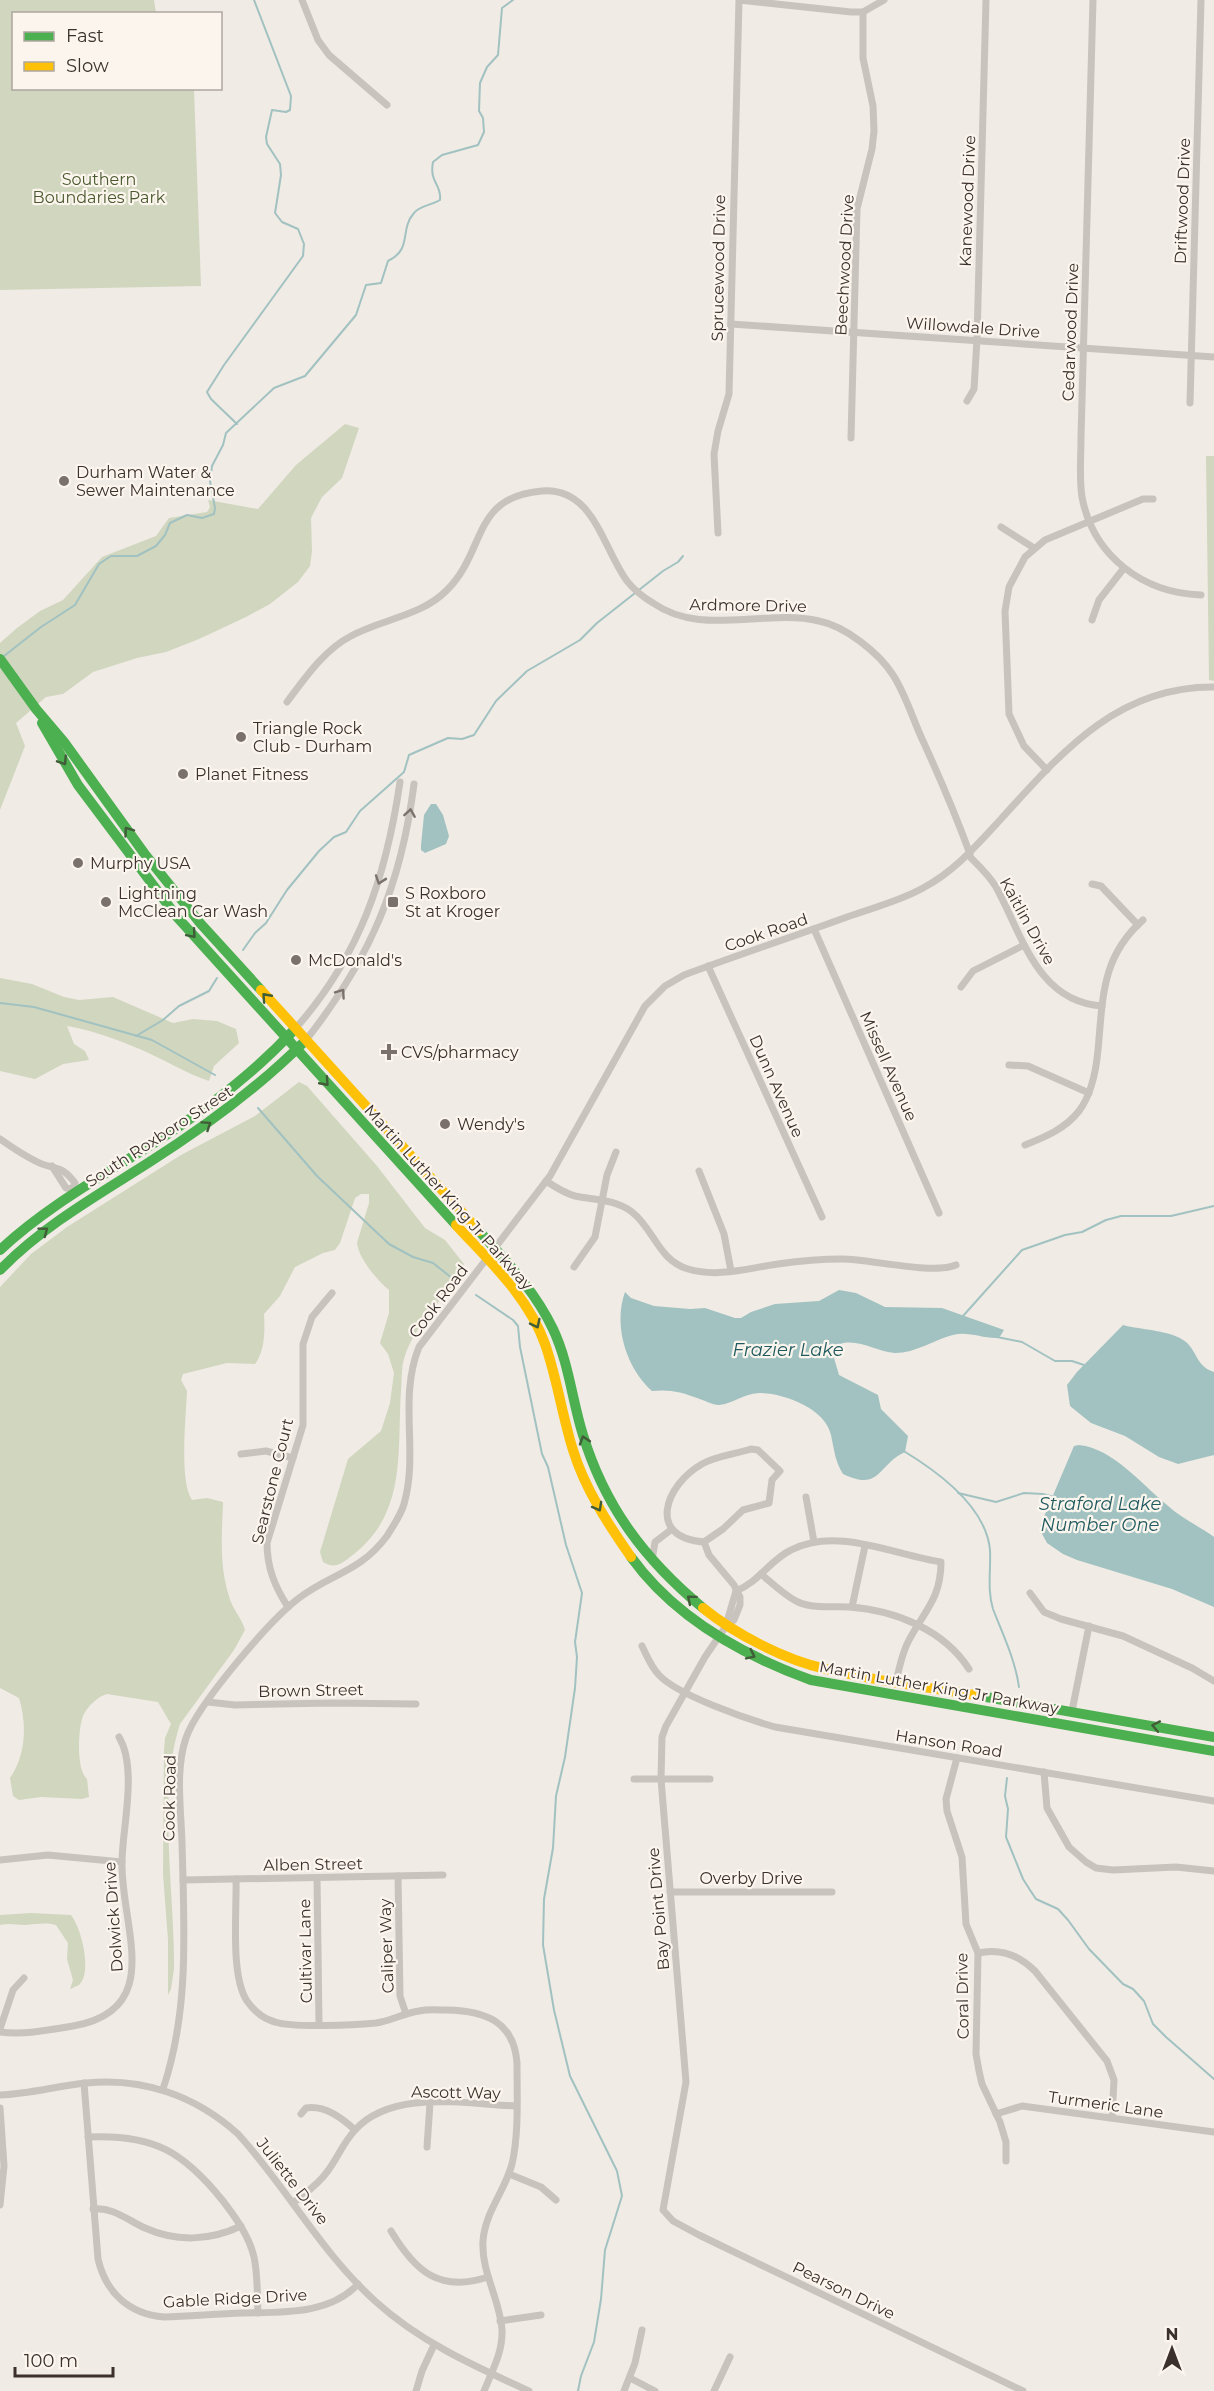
<svg xmlns="http://www.w3.org/2000/svg" width="1214" height="2391" viewBox="0 0 1214 2391" font-family="Montserrat,sans-serif">
<style>
.green{fill:#d1d6bf}
.water{fill:#a1c2c1}
.lines{fill:none;stroke-linecap:round;stroke-linejoin:round}
.stream{stroke:#a1c2c1;stroke-width:2}
.street{stroke:#c9c3be;stroke-width:7}
.fast{stroke:#4caf50;stroke-width:10}
.slow{stroke:#ffc107;stroke-width:10}
.oneway{stroke:#415c38}
.oneway2{stroke:#7b726d}
.poi-dot{fill:#7a716c;stroke:#fbf5ee;stroke-width:2}
.labels{text-anchor:middle;stroke-width:4.5;stroke-linejoin:round;paint-order:stroke}
.park-label{font-size:16px;fill:#4a5a2e;stroke:#fbf5ee}
.street-label{font-size:16px;fill:#3b302b;stroke:#fbf5ee}
.poi-label{font-size:16px;fill:#3b302b;stroke:#fbf5ee;text-anchor:start}
.water-label{font-size:18px;font-style:italic;fill:#1f5a5e;stroke:#fbf5ee}
</style>
<rect width="100%" height="100%" fill="#f0ebe5"/>
<!-- green -->
<g class="green">
<polygon points="0,0 154,0 156,13 14,14 14,88 194,89 201,286 0,290"/>
<polygon points="345,424 359,428 342,478 322,497 311,518 312,551 310,566 298,582 270,604 246,617 199,639 166,652 137,658 93,672 63,694 46,697 16,723 25,746 0,810 0,643 17,628 40,611 63,600 102,557 156,536 169,518 207,512 210,507 208,500 258,509 296,465"/>
<polygon points="1206,456 1214,456 1214,681 1209,680"/>
<path d="M 0,978 L 32,984 L 64,997 L 79,1000 L 113,997 L 173,1023 L 193,1019 L 217,1021 L 236,1029 L 239,1043 L 214,1066 L 209,1081 C 185,1073 165,1060 142,1050 C 118,1040 92,1030 67,1026 L 74,1044 L 85,1051 L 89,1060 L 63,1064 L 35,1079 L 0,1071 Z"/>
<path d="M 299,1082 L 307,1086 L 377,1166 L 425,1228 L 445,1240 L 464,1264 C 461,1280 447,1291 437,1304 C 424,1319 409,1340 404,1359 C 401,1369 402,1381 401,1391 C 397,1452 407,1512 354,1554 C 342,1563 336,1570 323,1562 L 320,1552 L 348,1459 L 381,1431 L 390,1403 L 394,1373 L 388,1354 L 380,1343 L 389,1313 L 389,1290 C 377,1280 359,1259 357,1243 L 369,1203 L 369,1194 L 361,1194 L 355,1198 L 340,1243 L 335,1250 L 323,1253 L 295,1267 L 280,1296 L 264,1314 C 265,1330 265,1351 255,1364 L 227,1363 L 183,1374 L 181,1380 L 187,1391 C 186,1416 179,1482 192,1500 L 207,1498 L 223,1502 C 222,1534 219,1565 229,1596 C 232,1609 242,1618 245,1630 L 234,1650 L 180,1724 C 157,1794 175,1895 174,1969 L 171,1989 L 168,1995 L 168,1940 L 163,1874 L 164,1750 L 165,1738 L 171,1724 L 158,1702 L 107,1694 C 98,1696 87,1707 83,1716 C 78,1729 76,1770 87,1779 L 89,1797 L 82,1799 L 41,1797 L 19,1800 L 13,1796 L 10,1778 C 26,1755 27,1724 19,1698 L 0,1688 L 0,1287 L 31,1254 L 67,1227 L 181,1155 L 255,1116 Z"/>
<path d="M 31,1913 L 71,1915 C 81,1927 93,1973 79,1985 C 78,1985 71,1989 70,1989 L 73,1980 L 67,1959 L 68,1943 L 56,1925 C 45,1922 37,1924 25,1925 C 17,1925 9,1923 0,1925 L 0,1915 Z"/>
</g>
<!-- water -->
<g class="water">
<polygon points="431,804 436,804 443,815 449,836 446,844 425,853 421,850 421,845 424,815"/>
<path d="M 839,1290 L 856,1293 L 885,1307 L 942,1308 L 1004,1330 L 999,1338 C 983,1339 968,1331 953,1335 C 933,1340 916,1353 895,1353 C 877,1352 858,1338 840,1344 L 834,1358 L 839,1375 L 878,1395 L 881,1409 L 908,1436 L 905,1452 C 877,1465 881,1492 843,1474 C 835,1461 834,1449 831,1435 C 825,1408 783,1393 759,1393 C 742,1394 733,1404 719,1405 C 712,1405 704,1400 697,1398 C 682,1392 669,1389 652,1391 C 626,1368 613,1325 625,1292 L 631,1298 L 654,1306 L 690,1309 L 705,1308 L 735,1318 L 741,1318 L 751,1312 L 775,1304 L 819,1301 Z"/>
<path d="M 1123,1325 C 1141,1330 1172,1330 1186,1342 C 1198,1353 1196,1366 1214,1372 L 1214,1455 L 1178,1464 L 1159,1457 L 1125,1436 L 1091,1423 L 1070,1406 L 1067,1385 L 1077,1372 Z"/>
<path d="M 1079,1445 C 1114,1449 1141,1484 1167,1505 C 1181,1518 1199,1526 1214,1537 L 1214,1607 L 1172,1589 L 1077,1560 L 1063,1554 L 1047,1543 L 1040,1530 L 1040,1526 L 1074,1446 Z"/>
</g>
<g class="lines">
<!-- stream -->
<g class="stream">
<polyline points="237,424 211,399 207,392 224,365 303,256 304,244 298,229 282,222 275,213 281,175 280,164 267,144 266,137 272,110 286,112 290,110 291,96 254,0"/>
<path d="M 4,656 L 41,627 L 75,605 L 99,564 L 111,556 L 137,556 L 156,546 L 165,535 L 170,523 L 187,515 L 202,518 L 214,514 L 215,508 L 210,481 L 212,466 L 223,445 L 226,433 L 274,388 L 305,376 L 356,315 L 366,285 L 381,283 L 388,261 C 413,249 399,230 414,213 C 419,206 432,205 440,200 C 442,184 429,183 433,162 L 442,155 L 478,145 L 484,132 L 483,118 L 479,111 L 480,83 L 487,67 L 498,55 L 502,8 L 513,0"/>
<polyline points="243,950 255,933 266,923 287,890 319,851 334,837 346,832 360,811 404,772 409,755 448,738 462,739 474,735 496,701 527,671 580,640 597,623 663,571 678,562 683,556"/>
<polyline points="0,1003 34,1007 152,1040 215,1075"/>
<polyline points="136,1036 163,1020 179,1006 209,991 217,978"/>
<polyline points="258,1108 317,1176 389,1244 413,1257 433,1263 457,1282"/>
<polyline points="476,1295 513,1320 518,1326 520,1347 542,1454 548,1467 566,1545 582,1593 575,1642 577,1657 575,1688 565,1757 556,1796 553,1848 544,1899 543,1945 554,2010 570,2076 617,2171 622,2196 605,2250 601,2299 594,2342 581,2376 578,2391"/>
<polyline points="963,1316 1022,1250 1065,1235 1082,1232 1106,1220 1121,1216 1171,1216 1214,1206"/>
<polyline points="997,1337 1022,1342 1055,1361 1072,1361 1084,1365"/>
<path d="M 902,1450 C 937,1471 986,1506 990,1550 C 991,1569 987,1590 993,1609 C 1003,1635 1015,1659 1019,1687"/>
<polyline points="958,1493 996,1502 1024,1493 1043,1494 1054,1497"/>
<polyline points="1007,1778 1005,1796 1008,1809 1006,1837 1023,1879 1030,1890 1036,1899 1058,1909 1068,1920 1089,1949 1123,1984 1133,1989 1144,2001 1153,2024 1166,2037 1214,2079"/>
</g>
<!-- street -->
<g class="street">
<polyline points="302,0 318,40 329,55 387,105"/>
<path d="M 1093,0 L 1081,437 C 1081,457 1079,478 1082,497 C 1093,556 1143,593 1201,595"/>
<polyline points="731,324 1214,357"/>
<polyline points="967,401 974,389 977,339 986,0"/>
<polyline points="1190,403 1201,0"/>
<polyline points="851,438 857,209 872,149 874,131 873,106 863,58 863,12"/>
<polyline points="1001,527 1034,548"/>
<polyline points="718,533 714,454 718,431 729,394 739,0 851,12 863,12 884,0"/>
<polyline points="1092,620 1099,600 1124,568"/>
<path d="M 287,702 C 305,678 324,650 351,636 C 382,619 422,616 447,590 C 487,550 471,497 542,491 C 594,487 603,549 627,581 C 634,590 643,597 653,603 C 689,628 730,619 771,618 C 787,617 803,617 819,621 C 845,626 879,653 893,675 C 906,695 913,720 923,741 C 940,778 956,816 970,854"/>
<polyline points="1047,770 1024,746 1009,714 1005,611 1009,587 1025,557 1045,540 1143,499 1153,499"/>
<path d="M 968,855 C 978,865 989,875 996,887 C 1022,934 1037,1002 1102,1006"/>
<polyline points="1092,884 1101,886 1138,925"/>
<polyline points="814,929 939,1213"/>
<polyline points="708,966 822,1217"/>
<polyline points="961,987 973,971 1024,945"/>
<path d="M 295,1029 C 360,956 386,877 400,782"/>
<path d="M 306,1040 C 370,959 401,886 414,784"/>
<polyline points="1009,1065 1028,1066 1089,1093"/>
<path d="M 0,1139 C 13,1148 27,1158 42,1164 C 59,1170 63,1167 75,1183 L 72,1189"/>
<path d="M 1025,1145 C 1045,1137 1065,1129 1079,1111 C 1092,1094 1096,1071 1098,1050 C 1103,998 1101,957 1143,920"/>
<polyline points="52,1166 66,1188 72,1189 75,1192"/>
<polyline points="699,1171 724,1234 731,1271"/>
<path d="M 546,1181 C 555,1187 564,1193 575,1196 C 594,1200 615,1199 632,1212 C 654,1229 658,1260 688,1269 C 717,1278 749,1268 778,1264 C 799,1261 821,1259 842,1259 C 870,1259 933,1275 956,1265"/>
<polyline points="574,1267 595,1237 607,1175 616,1152"/>
<path d="M 751,1449 L 758,1450 L 780,1471 L 772,1480 L 769,1503 L 743,1510 L 723,1529 L 704,1542 C 646,1538 665,1485 702,1464 C 716,1456 736,1454 751,1449 Z"/>
<polyline points="241,1454 266,1451 293,1458"/>
<polyline points="806,1497 814,1542"/>
<polyline points="704,1542 709,1555 734,1585 740,1597 740,1605 734,1620 726,1626 705,1657 666,1726 662,1737 661,1779 686,2082 663,2210 673,2221 699,2235 1023,2391"/>
<polyline points="652,1560 655,1542 672,1529"/>
<path d="M 761,1574 C 772,1583 785,1596 798,1602 C 814,1609 833,1606 849,1607 C 895,1610 944,1630 969,1669"/>
<path d="M 736,1591 C 759,1582 770,1560 791,1550 C 837,1526 894,1555 941,1562 C 941,1599 924,1611 908,1642 C 902,1654 899,1668 896,1682"/>
<polyline points="1030,1593 1044,1612 1061,1619 1123,1636 1192,1668 1214,1681"/>
<path d="M 288,1607 C 275,1587 267,1568 267,1543 L 303,1425 L 303,1344 L 312,1317 L 332,1293"/>
<polyline points="852,1607 865,1546"/>
<polyline points="726,1625 736,1591"/>
<path d="M 642,1646 C 647,1656 651,1667 659,1675 C 677,1695 747,1719 775,1727 L 1214,1801"/>
<polyline points="208,1702 235,1705 331,1703 416,1704"/>
<polyline points="1072,1711 1089,1626"/>
<polyline points="957,1758 946,1799 947,1811 962,1857 966,1924 978,1953 976,2054 979,2071 982,2084 1000,2122 1006,2142 1006,2161"/>
<polyline points="1044,1772 1047,1808 1069,1847 1086,1862 1096,1868 1113,1870 1176,1867 1214,1871"/>
<polyline points="634,1779 710,1779"/>
<polyline points="0,1860 48,1855 122,1862"/>
<polyline points="398,1876 400,1996 406,2014"/>
<polyline points="317,1878 319,2024"/>
<path d="M 236,1879 C 237,1911 230,1975 247,2001 C 254,2011 263,2019 275,2022 C 293,2028 355,2025 376,2023 C 391,2021 404,2013 419,2011 C 428,2009 438,2010 447,2010 C 485,2011 514,2021 517,2063 C 517,2095 519,2134 512,2164 C 505,2191 485,2212 483,2241 C 481,2272 500,2299 502,2330 C 503,2352 492,2371 484,2391"/>
<polyline points="183,1880 443,1875"/>
<polyline points="670,1892 832,1892"/>
<path d="M 978,1953 C 1000,1948 1019,1955 1035,1971 L 1107,2061 L 1114,2080 L 1112,2118"/>
<polyline points="0,2029 13,1990 24,1978"/>
<path d="M 0,2032 C 25,2035 48,2030 73,2026 C 166,2010 121,1927 122,1863 C 122,1828 138,1769 119,1737"/>
<path d="M 84,2083 L 98,2259 C 106,2293 129,2314 164,2317 C 190,2316 217,2314 243,2313 C 281,2312 330,2315 358,2284"/>
<path d="M 163,2089 C 190,2009 184,1926 182,1842 C 181,1809 175,1770 186,1738 C 197,1705 270,1620 299,1598 C 332,1573 359,1573 387,1536 C 393,1526 401,1515 404,1504 C 419,1452 398,1399 419,1347 L 550,1176 L 645,1006 L 665,986 L 684,975 C 738,955 792,937 847,917 C 872,908 900,901 923,888 C 955,871 977,845 1001,819 C 1061,753 1117,686 1214,687"/>
<path d="M 0,2095 C 29,2094 57,2086 86,2083 C 143,2077 196,2096 238,2134 C 286,2187 321,2252 375,2301 C 420,2342 474,2366 529,2391"/>
<polyline points="0,2108 4,2166 0,2205"/>
<path d="M 301,2114 L 306,2108 C 325,2105 342,2118 355,2130"/>
<polyline points="996,2114 1022,2106 1214,2132"/>
<path d="M 88,2137 C 153,2134 183,2151 223,2201 C 236,2218 249,2236 254,2257 C 258,2275 257,2294 258,2313"/>
<polyline points="427,2147 430,2103"/>
<polyline points="509,2174 541,2187 556,2200"/>
<path d="M 293,2203 C 305,2193 318,2185 327,2172 C 337,2159 343,2143 355,2130 C 392,2089 466,2104 516,2106"/>
<path d="M 93,2209 C 114,2207 127,2220 145,2228 C 176,2242 210,2241 241,2226"/>
<path d="M 391,2231 C 415,2271 439,2293 488,2277"/>
<polyline points="500,2321 541,2315"/>
<polyline points="630,2378 655,2391"/>
<polyline points="416,2391 422,2371 434,2345"/>
<polyline points="624,2391 635,2363 642,2330"/>
<polyline points="714,2391 730,2357"/>
</g>
<!-- fast -->
<g class="fast">
<polyline points="0,659 36,709 64,742 144,853 200,923 261,990"/>
<polyline points="42,723 78,785 177,917 456,1225"/>
<path d="M 479,1231 C 507,1262 535,1291 553,1329 C 569,1363 572,1400 583,1435 C 605,1507 645,1560 703,1608"/>
<path d="M 0,1250 C 46,1207 101,1177 154,1143 C 204,1111 251,1076 292,1032"/>
<path d="M 0,1270 C 43,1226 96,1196 148,1163 C 205,1127 258,1088 306,1040"/>
<path d="M 631,1557 C 675,1618 742,1655 811,1680 L 1214,1751"/>
<polyline points="975,1695 1214,1737"/>
</g>
<!-- slow -->
<g class="slow">
<polyline points="261,990 479,1231"/>
<path d="M 456,1225 C 489,1261 528,1296 545,1344 C 557,1378 562,1415 573,1450 C 585,1489 608,1524 631,1557"/>
<path d="M 703,1608 C 735,1634 785,1660 826,1669 C 875,1681 926,1687 975,1695"/>
</g>
</g>
<!-- one-way arrows -->
<defs><path id="oneway-chevron" d="M-2-3.5L2.5 0L-2 3.5" fill="none" stroke-width="1.6" stroke-linecap="round" stroke-linejoin="round" transform="scale(1.5)"/></defs>
<g class="oneway">
<use href="#oneway-chevron" transform="translate(63 761) rotate(57)"/>
<use href="#oneway-chevron" transform="translate(128 831) rotate(-126)"/>
<use href="#oneway-chevron" transform="translate(192 934) rotate(49)"/>
<use href="#oneway-chevron" transform="translate(266 997) rotate(-132)"/>
<use href="#oneway-chevron" transform="translate(325 1082) rotate(48)"/>
<use href="#oneway-chevron" transform="translate(207 1125) rotate(-34)"/>
<use href="#oneway-chevron" transform="translate(44 1231) rotate(-37)"/>
<use href="#oneway-chevron" transform="translate(536 1324) rotate(64)"/>
<use href="#oneway-chevron" transform="translate(584 1440) rotate(-108)"/>
<use href="#oneway-chevron" transform="translate(598 1507) rotate(61)"/>
<use href="#oneway-chevron" transform="translate(691 1599) rotate(-140)"/>
<use href="#oneway-chevron" transform="translate(751 1655) rotate(26)"/>
<use href="#oneway-chevron" transform="translate(1156 1726) rotate(-169)"/>
</g>
<g class="oneway2">
<use href="#oneway-chevron" transform="translate(410 813) rotate(-81)"/>
<use href="#oneway-chevron" transform="translate(380 880) rotate(109)"/>
<use href="#oneway-chevron" transform="translate(341 993) rotate(-55)"/>
</g>
<!-- markers -->
<g class="poi-dot">
<circle cx="64" cy="481" r="6"/>
<circle cx="241" cy="737" r="6"/>
<circle cx="183" cy="774" r="6"/>
<circle cx="78" cy="863" r="6"/>
<circle cx="106" cy="902" r="6"/>
<rect x="387" y="896" width="12" height="12" rx="3"/>
<circle cx="296" cy="960" r="6"/>
<path d="M386 1043h6v6h6v6h-6v6h-6v-6h-6v-6h6z"/>
<circle cx="445" cy="1124" r="6"/>
</g>
<g class="labels">
<!-- park labels -->
<g class="park-label">
<text x="99" y="185">Southern<tspan x="99" dy="18">Boundaries Park</tspan></text>
</g>
<!-- street labels -->
<g class="street-label">
<text transform="translate(967 201) rotate(-88)" y="6">Kanewood Drive</text>
<text transform="translate(1182 201) rotate(-88)" y="6">Driftwood Drive</text>
<text transform="translate(844 265) rotate(-87)" y="6">Beechwood Drive</text>
<text transform="translate(718 268) rotate(-89)" y="6">Sprucewood Drive</text>
<text transform="translate(973 327) rotate(4)" y="6">Willowdale Drive</text>
<text transform="translate(1070 332) rotate(-88)" y="6">Cedarwood Drive</text>
<text transform="translate(748 605) rotate(1)" y="6">Ardmore Drive</text>
<text transform="translate(1028 921) rotate(61)" y="6">Kaitlin Drive</text>
<text transform="translate(766 932) rotate(-19)" y="6">Cook Road</text>
<text transform="translate(889 1066) rotate(66)" y="6">Missell Avenue</text>
<text transform="translate(777 1086) rotate(66)" y="6">Dunn Avenue</text>
<text transform="translate(159 1136) rotate(-33)" y="6">South Roxboro Street</text>
<text transform="translate(449 1197) rotate(48)" y="6">Martin Luther King Jr Parkway</text>
<text transform="translate(438 1301) rotate(-53)" y="6">Cook Road</text>
<text transform="translate(272 1481) rotate(-76)" y="6">Searstone Court</text>
<text transform="translate(939 1687) rotate(10)" y="6">Martin Luther King Jr Parkway</text>
<text transform="translate(311 1690) rotate(-1)" y="6">Brown Street</text>
<text transform="translate(949 1743) rotate(9)" y="6">Hanson Road</text>
<text transform="translate(169 1798) rotate(-89)" y="6">Cook Road</text>
<text transform="translate(313 1864) rotate(-1)" y="6">Alben Street</text>
<text x="751" y="1884">Overby Drive</text>
<text transform="translate(658 1909) rotate(-95)" y="6">Bay Point Drive</text>
<text transform="translate(113 1917) rotate(-94)" y="6">Dolwick Drive</text>
<text transform="translate(386 1946) rotate(-92)" y="6">Caliper Way</text>
<text transform="translate(305 1951) rotate(-91)" y="6">Cultivar Lane</text>
<text transform="translate(962 1996) rotate(-91)" y="6">Coral Drive</text>
<text transform="translate(456 2092) rotate(1)" y="6">Ascott Way</text>
<text transform="translate(1106 2104) rotate(8)" y="6">Turmeric Lane</text>
<text transform="translate(293 2181) rotate(52)" y="6">Juliette Drive</text>
<text transform="translate(844 2290) rotate(26)" y="6">Pearson Drive</text>
<text transform="translate(235 2298) rotate(-3)" y="6">Gable Ridge Drive</text>
</g>
<!-- poi labels -->
<g class="poi-label">
<text x="76" y="478">Durham Water &amp;<tspan x="76" dy="18">Sewer Maintenance</tspan></text>
<text x="253" y="734">Triangle Rock<tspan x="253" dy="18">Club - Durham</tspan></text>
<text x="195" y="780">Planet Fitness</text>
<text x="90" y="869">Murphy USA</text>
<text x="118" y="899">Lightning<tspan x="118" dy="18">McClean Car Wash</tspan></text>
<text x="405" y="899">S Roxboro<tspan x="405" dy="18">St at Kroger</tspan></text>
<text x="308" y="966">McDonald's</text>
<text x="401" y="1058">CVS/pharmacy</text>
<text x="457" y="1130">Wendy's</text>
</g>
<!-- water labels -->
<g class="water-label">
<text x="788" y="1356">Frazier Lake</text>
<text x="1100" y="1510">Straford Lake<tspan x="1100" dy="21">Number One</tspan></text>
</g>
</g>
<!-- legend -->
<rect x="12" y="12" width="210" height="78" fill="#fbf5ee" stroke="#aea6a0" stroke-width="1.5"/>
<rect x="24" y="32" width="30" height="9" fill="#4caf50" stroke="#aea6a0" stroke-width="1.5"/>
<text x="66" y="42" font-size="18" fill="#3b302b">Fast</text>
<rect x="24" y="62" width="30" height="9" fill="#ffc107" stroke="#aea6a0" stroke-width="1.5"/>
<text x="66" y="72" font-size="18" fill="#3b302b">Slow</text>
<!-- north arrow -->
<g transform="translate(1172 2349)" stroke="#fbf5ee" stroke-width="4.5" paint-order="stroke">
<path d="M0-4.5L10 22L0 15L-10 22Z" fill="#3b302b"/>
<text y="-9" font-size="16" font-weight="bold" text-anchor="middle" fill="#3b302b">N</text>
</g>
<!-- scale -->
<path d="M15 2367v9h98v-9" fill="none" stroke="#3b302b" stroke-width="3"/>
<text x="24" y="2367" font-size="18" fill="#3b302b" stroke="#fbf5ee" stroke-width="4.5" paint-order="stroke">100 m</text>
</svg>
